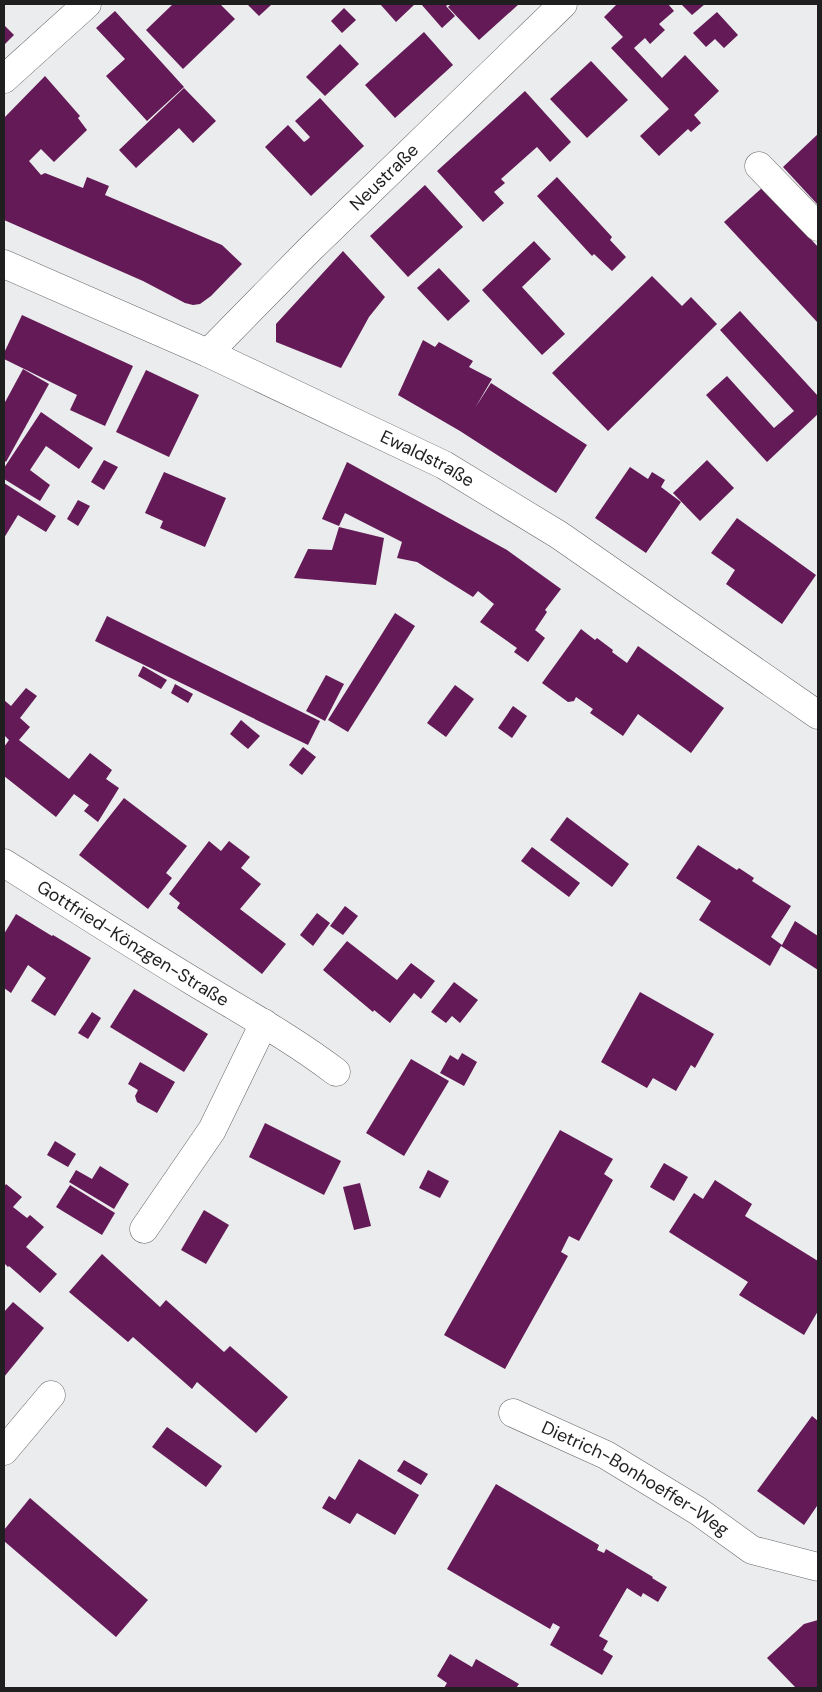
<svg xmlns="http://www.w3.org/2000/svg" width="822" height="1692" viewBox="0 0 822 1692" font-family="'DM Sans',sans-serif">
<style>
.building{fill:#631a57}
.lines{fill:none;stroke-linecap:round;stroke-linejoin:round}
.street-casing{stroke:#666667;stroke-width:29}
.secondary-casing{stroke:#666667;stroke-width:29}
.street{stroke:#fff;stroke-width:28}
.secondary{stroke:#fff;stroke-width:28}
.labels{text-anchor:middle;stroke-width:5;stroke-linejoin:round;paint-order:stroke}
.street-label{font-size:18px;fill:#1f1f20;stroke:#ebeced}
</style>
<rect width="100%" height="100%" fill="#ebeced"/>
<!-- building -->
<g class="building">
<polygon points="173,4 220,4 235,19 183,69 146,30"/>
<polygon points="247,4 269,4 271,5 259,16"/>
<polygon points="380,4 415,4 396,22"/>
<polygon points="421,4 449,4 446,6 455,16 442,28"/>
<polygon points="451,4 519,4 479,40 448,7"/>
<polygon points="617,4 668,4 674,11 659,24 665,30 650,44 645,38 634,48 662,78 685,55 719,91 694,115 701,123 691,132 688,129 659,156 640,136 669,109 611,48 623,37 604,17"/>
<polygon points="681,4 705,4 692,15"/>
<polygon points="344,8 356,20 342,33 331,21"/>
<polygon points="115,11 184,87 147,121 106,76 125,59 96,28"/>
<polygon points="717,12 738,35 724,48 715,39 706,47 693,33"/>
<polygon points="4,25 14,35 4,45"/>
<polygon points="424,32 453,65 395,118 365,85"/>
<polygon points="340,44 359,64 325,96 306,77"/>
<polygon points="591,61 628,100 587,138 550,99"/>
<polygon points="45,76 80,116 78,118 87,130 54,162 41,149 29,161 41,175 45,173 83,188 87,177 109,186 105,195 222,245 242,264 211,296 200,304 193,305 185,303 143,281 4,220 4,118"/>
<polygon points="184,88 216,121 193,143 179,128 136,168 119,150"/>
<polygon points="525,91 571,142 550,162 537,147 501,179 505,183 494,192 504,203 483,222 437,171"/>
<polygon points="320,98 364,146 311,196 265,147 288,125 304,142 307,140 310,137 295,121"/>
<polygon points="818,134 818,205 783,167"/>
<polygon points="557,177 612,237 610,240 626,257 612,271 594,254 592,256 537,196"/>
<polygon points="425,185 463,227 408,277 370,236"/>
<polygon points="763,187 818,247 818,323 724,222"/>
<polygon points="534,241 551,259 522,287 565,334 542,355 482,290"/>
<polygon points="343,251 385,297 369,317 341,368 276,342 276,324"/>
<polygon points="439,268 470,301 448,321 417,288"/>
<polygon points="652,276 682,306 691,297 717,324 608,431 552,373"/>
<polygon points="740,311 818,396 818,414 767,462 706,395 727,376 774,428 794,411 720,330"/>
<polygon points="22,315 133,366 105,426 70,410 77,395 4,359 4,353"/>
<polygon points="423,340 435,347 439,342 473,361 469,367 492,379 475,408 491,383 587,445 556,493 460,431 398,395"/>
<polygon points="23,369 49,384 6,462 4,460 4,404"/>
<polygon points="146,370 199,395 169,457 116,432"/>
<polygon points="41,412 93,448 79,469 46,446 30,470 50,485 40,501 4,479 4,468"/>
<polygon points="104,460 118,467 104,490 91,482"/>
<polygon points="707,460 734,488 700,521 673,493"/>
<polygon points="347,462 507,550 561,589 545,610 547,612 535,630 545,638 528,662 514,652 517,648 480,622 494,604 478,591 473,597 417,562 397,558 402,542 345,513 339,526 322,519"/>
<polygon points="630,467 648,479 652,472 665,480 661,487 681,502 646,553 595,518"/>
<polygon points="164,472 226,498 205,547 160,528 163,521 145,513"/>
<polygon points="4,483 56,516 46,532 18,515 4,538"/>
<polygon points="78,500 90,506 78,526 67,519"/>
<polygon points="737,518 816,575 782,624 726,584 735,570 711,553"/>
<polygon points="339,527 384,538 376,585 294,578 308,549 332,550"/>
<polygon points="395,613 415,626 348,732 328,720"/>
<polygon points="107,616 320,721 308,745 95,641"/>
<polygon points="581,629 595,640 597,638 613,650 612,652 627,663 638,646 724,708 691,753 638,714 623,736 590,713 593,709 576,697 574,701 568,702 542,683"/>
<polygon points="143,666 167,680 161,689 138,676"/>
<polygon points="326,675 344,684 325,721 306,711"/>
<polygon points="175,684 193,694 188,703 171,693"/>
<polygon points="455,685 474,699 446,737 427,723"/>
<polygon points="26,688 37,696 20,718 30,727 19,740 69,779 90,753 112,770 106,779 119,788 98,822 84,811 89,805 74,794 56,817 4,776 4,747 9,740 4,735 4,700 11,706"/>
<polygon points="513,706 527,716 512,738 498,728"/>
<polygon points="241,720 260,736 248,749 230,734"/>
<polygon points="303,747 316,757 302,775 289,765"/>
<polygon points="124,798 187,846 166,873 172,878 148,909 79,855"/>
<polygon points="567,817 629,864 612,887 550,840"/>
<polygon points="209,841 221,851 229,841 250,857 241,868 261,884 240,909 286,944 262,974 177,908 180,903 169,894"/>
<polygon points="698,845 737,870 739,868 754,878 752,881 791,906 771,937 782,945 795,921 818,936 818,970 781,946 770,966 699,920 711,901 676,878"/>
<polygon points="532,847 580,883 569,897 521,861"/>
<polygon points="345,906 358,916 343,935 330,926"/>
<polygon points="317,913 330,923 313,946 300,935"/>
<polygon points="16,914 52,936 53,935 91,958 55,1016 31,1001 46,978 28,965 11,993 4,988 4,934"/>
<polygon points="347,941 397,980 411,963 435,981 421,999 414,993 390,1023 374,1010 373,1012 323,970"/>
<polygon points="454,982 478,1000 460,1023 452,1016 446,1023 431,1012"/>
<polygon points="134,989 208,1034 184,1072 110,1027"/>
<polygon points="640,992 714,1034 695,1068 691,1065 676,1091 653,1078 647,1088 601,1062"/>
<polygon points="92,1012 101,1018 88,1039 78,1033"/>
<polygon points="462,1053 477,1062 464,1086 440,1073 450,1055 458,1060"/>
<polygon points="411,1059 449,1081 404,1156 366,1133"/>
<polygon points="140,1062 175,1082 157,1113 137,1102 135,1096 138,1090 128,1084"/>
<polygon points="265,1123 341,1161 324,1195 249,1157"/>
<polygon points="560,1130 613,1159 604,1174 613,1180 579,1241 569,1236 561,1252 568,1256 505,1369 444,1335"/>
<polygon points="55,1141 76,1154 68,1167 47,1155"/>
<polygon points="664,1163 688,1177 674,1201 650,1187"/>
<polygon points="100,1166 129,1184 114,1209 69,1182 76,1170 92,1179"/>
<polygon points="428,1170 449,1181 440,1198 419,1188"/>
<polygon points="715,1180 752,1204 745,1216 818,1261 818,1311 804,1335 739,1295 748,1282 669,1232 694,1193 703,1199"/>
<polygon points="360,1183 371,1226 354,1230 343,1187"/>
<polygon points="6,1184 22,1197 13,1207 27,1218 30,1215 44,1227 26,1247 57,1274 40,1293 9,1266 8,1267 4,1263 4,1187"/>
<polygon points="70,1185 115,1213 102,1235 56,1207"/>
<polygon points="204,1210 229,1225 206,1264 181,1250"/>
<polygon points="102,1254 160,1307 166,1300 224,1352 230,1346 288,1397 256,1433 197,1382 192,1389 133,1337 128,1342 69,1292"/>
<polygon points="13,1302 44,1328 4,1377 4,1312"/>
<polygon points="812,1416 818,1421 818,1507 817,1506 804,1525 757,1491"/>
<polygon points="167,1427 222,1466 206,1487 152,1447"/>
<polygon points="359,1459 419,1495 395,1535 357,1513 350,1524 322,1508 329,1496 335,1500"/>
<polygon points="404,1460 428,1474 421,1485 397,1471"/>
<polygon points="496,1484 599,1545 597,1550 604,1553 606,1549 653,1577 652,1578 667,1587 658,1602 643,1593 641,1597 627,1588 599,1636 608,1641 603,1650 613,1656 602,1675 550,1645 560,1627 553,1623 550,1629 447,1569"/>
<polygon points="30,1498 148,1600 116,1637 4,1541 4,1530"/>
<polygon points="818,1620 818,1688 796,1688 767,1658 804,1624"/>
<polygon points="450,1654 472,1667 476,1659 519,1684 516,1688 444,1688 447,1683 437,1676"/>
</g>
<g class="lines">
<defs>
<g id="street">
<polyline points="4,79 87,4"/>
<polyline points="759,166 818,227"/>
<path id="s1" d="M 208,353 L 310,249 L 563,4"/>
<path id="s2" d="M 4,863 C 66,902 128,942 191,980 C 240,1010 290,1037 336,1072"/>
<polyline points="144,1229 212,1130 264,1023"/>
<path id="s3" d="M 513,1413 L 606,1455 L 698,1511 L 752,1550 L 818,1567"/>
<polyline points="4,1451 51,1395"/>
</g>
<g id="secondary">
<path id="s4" d="M 4,264 L 208,353 L 444,465 L 559,535 L 818,715"/>
</g>
</defs>
<!-- street casing -->
<use href="#street" class="street-casing"/>
<!-- secondary casing -->
<use href="#secondary" class="secondary-casing"/>
<!-- street -->
<use href="#street" class="street"/>
<!-- secondary -->
<use href="#secondary" class="secondary"/>
</g>
<g class="labels">
<!-- street labels -->
<g class="street-label">
<text dy="6" stroke="none"><textPath href="#s1" startOffset="249">Neustraße</textPath></text>
<text dy="6" stroke="none"><textPath href="#s4" startOffset="466">Ewaldstraße</textPath></text>
<text dy="6" stroke="none"><textPath href="#s2" startOffset="152">Gottfried-Könzgen-Straße</textPath></text>
<text dy="6" stroke="none"><textPath href="#s3" startOffset="139">Dietrich-Bonhoeffer-Weg</textPath></text>
</g>
</g>
<!-- border -->
<rect width="822" height="1692" fill="none" stroke="#1f1f20" stroke-width="10"/>
</svg>
